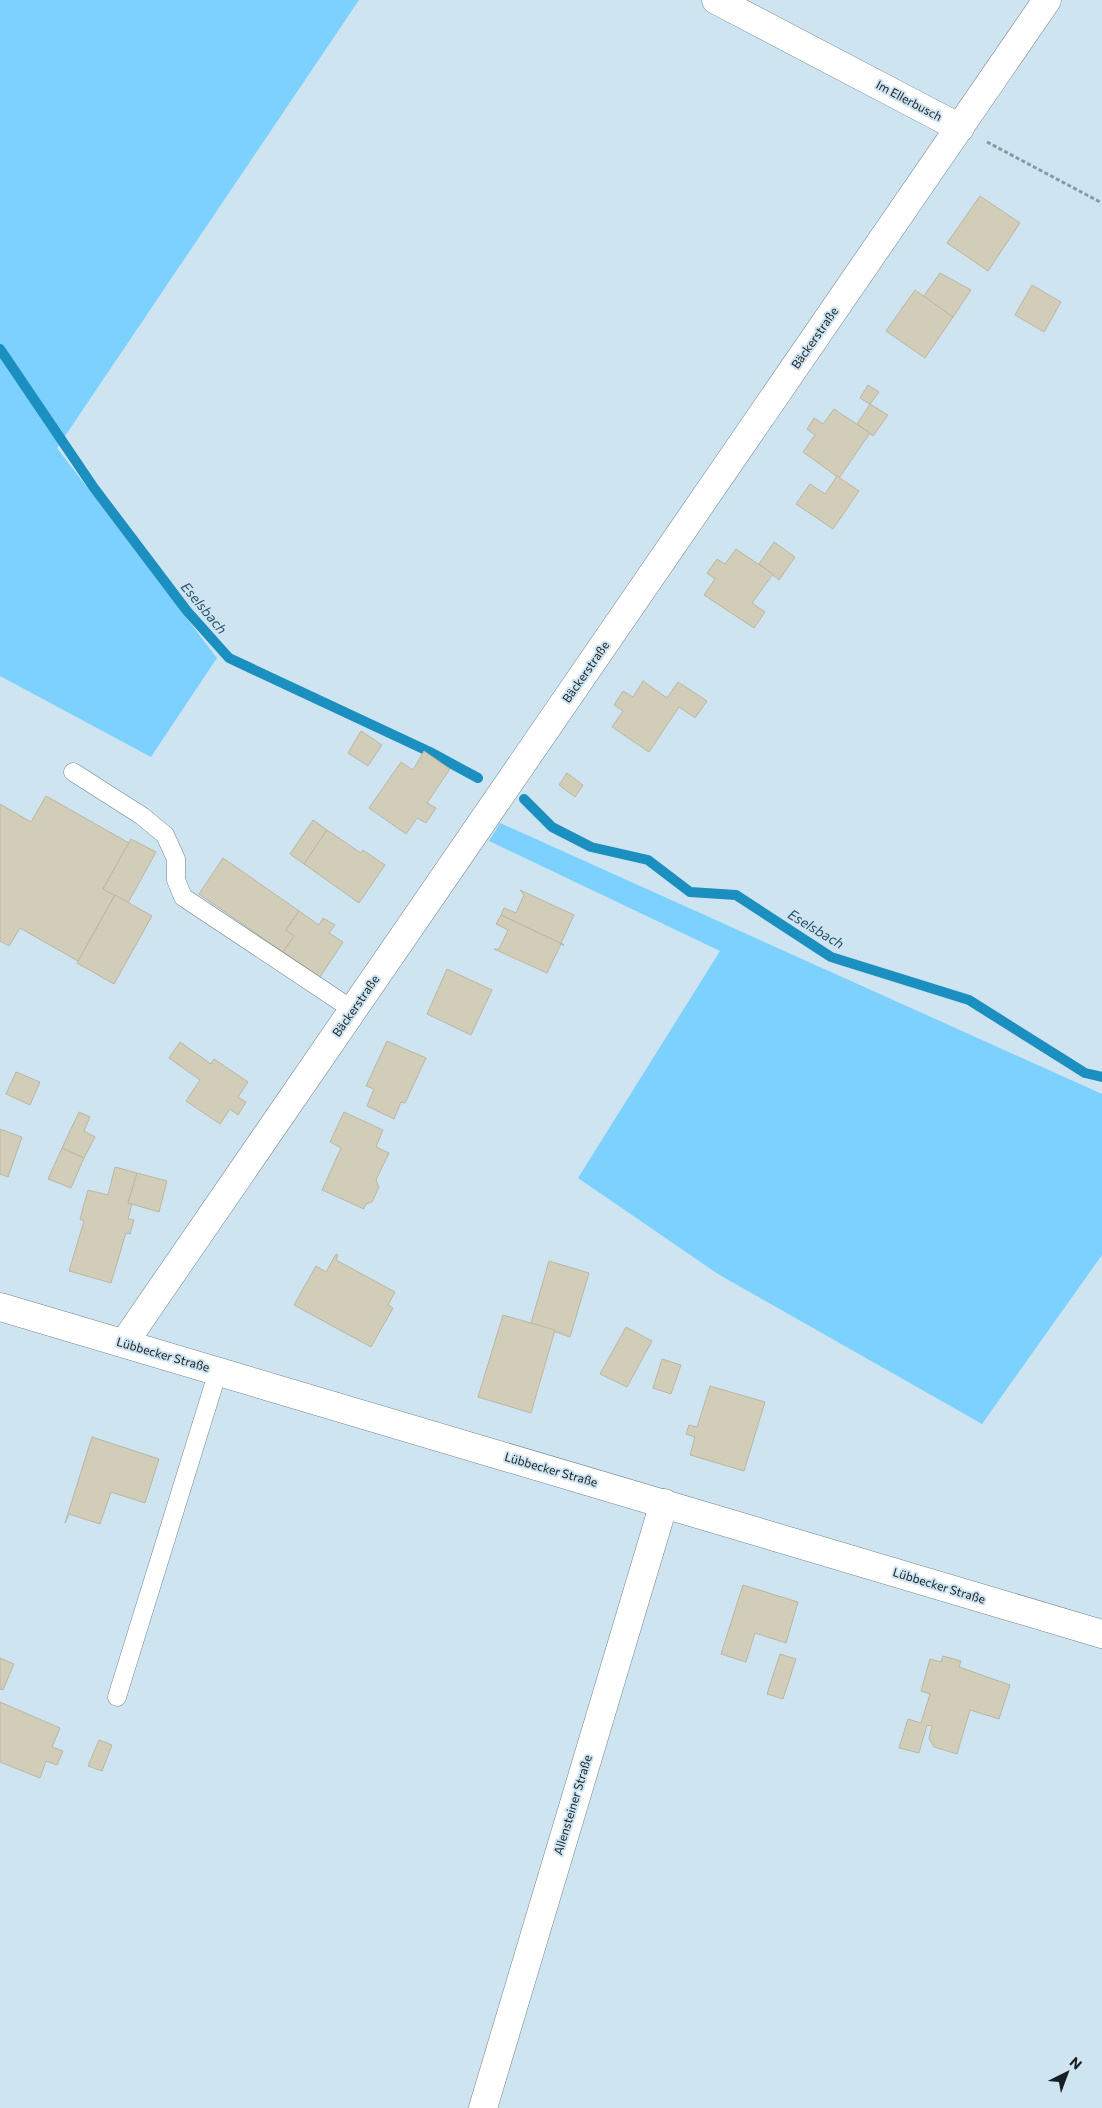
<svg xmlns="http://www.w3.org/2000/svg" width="1102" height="2108" viewBox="0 0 1102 2108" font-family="Commissioner,sans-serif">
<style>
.green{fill:#7cd1ff}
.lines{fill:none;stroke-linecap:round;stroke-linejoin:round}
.stream{stroke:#1a8fc0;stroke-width:10}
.building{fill:#d2cdb9;stroke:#bbb6a2}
.lane-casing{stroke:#70838f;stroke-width:19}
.street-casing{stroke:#70838f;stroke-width:29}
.secondary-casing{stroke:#70838f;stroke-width:29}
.path{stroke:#8999a3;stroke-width:3;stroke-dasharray:4 2.5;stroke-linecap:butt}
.lane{stroke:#fff;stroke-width:18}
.street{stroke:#fff;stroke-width:28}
.secondary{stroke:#fff;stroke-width:28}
.labels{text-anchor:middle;stroke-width:4;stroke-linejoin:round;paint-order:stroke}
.street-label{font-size:12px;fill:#171f23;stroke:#cfe4f1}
.water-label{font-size:14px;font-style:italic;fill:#285369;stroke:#cfe4f1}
</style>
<rect width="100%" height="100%" fill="#cfe4f1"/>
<!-- green -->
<g class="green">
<polygon points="0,0 359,0 57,448 217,658 151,757 0,676"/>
<polygon points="500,823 1102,1094 1102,1255 982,1424 718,1274 578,1178 720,951 489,841"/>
</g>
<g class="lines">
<!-- stream -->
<g class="stream">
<polyline points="0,349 94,488 187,611 229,658 430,752 478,778"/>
<polyline points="524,799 552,827 591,847 648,860 690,892 736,895 831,957 969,1000 1085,1073 1102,1077"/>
</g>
</g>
<!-- building -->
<g class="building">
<polygon points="980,196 1020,223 988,271 947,243"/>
<polygon points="940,273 971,290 953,317 923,297"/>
<polygon points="1032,285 1061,302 1044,332 1015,315"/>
<polygon points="915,290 953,317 925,358 886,331"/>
<polygon points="868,385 879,392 870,404 860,398"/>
<polygon points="870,404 888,415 873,436 857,424"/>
<polygon points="834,409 870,433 839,478 803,452 815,435 807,429 814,418 823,424"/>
<polygon points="837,476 859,491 833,529 796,504 810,484 825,494"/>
<polygon points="774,542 795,557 779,580 759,564"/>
<polygon points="736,549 773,574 752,603 765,612 754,628 704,595 715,579 707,573 717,559 725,564"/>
<polygon points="643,681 667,698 678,682 707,701 695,718 679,707 649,752 612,727 623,711 614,705 623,691 633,697"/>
<polygon points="361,731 382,745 368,766 348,753"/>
<polygon points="424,751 450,769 427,803 436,808 426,823 417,818 406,834 369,808 401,762 413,770"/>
<polygon points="567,773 583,785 575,797 559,785"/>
<polygon points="46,796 129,843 103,889 115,895 78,961 20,928 9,946 0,941 0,804 31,822"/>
<polygon points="313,820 327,830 304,864 290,854"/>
<polygon points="327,830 361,853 363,850 385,865 359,903 304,864"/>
<polygon points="131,839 156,852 128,903 103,889"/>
<polygon points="223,858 299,911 286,930 294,936 283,952 199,894"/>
<polygon points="520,890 574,915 561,943 564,945 501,915 504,908 516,913 524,895"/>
<polygon points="115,895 152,916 114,984 77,963"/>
<polygon points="299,911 319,925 323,918 335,925 329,933 343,942 320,977 283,952 294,936 286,930"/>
<polygon points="501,915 564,945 561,944 547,973 494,949 499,949 508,930 496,924"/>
<polygon points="447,969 492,990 471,1035 427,1014"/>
<polygon points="387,1041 426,1058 405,1103 401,1102 394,1119 367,1106 374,1089 366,1086"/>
<polygon points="180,1042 211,1064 214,1059 248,1082 238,1097 246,1102 238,1115 230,1109 220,1124 186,1101 200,1080 169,1058"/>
<polygon points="16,1072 40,1082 30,1105 6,1094"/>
<polygon points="79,1112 90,1117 84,1131 95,1137 84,1158 62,1148"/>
<polygon points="344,1112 383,1130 376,1147 389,1153 376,1180 379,1187 372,1202 366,1204 364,1209 322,1190 341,1148 330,1142"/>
<polygon points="0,1129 22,1137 8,1177 0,1174"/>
<polygon points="62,1148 84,1158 71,1188 48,1179"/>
<polygon points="115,1167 137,1173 128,1203 132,1204 128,1219 134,1220 130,1234 126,1233 111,1283 69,1271 84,1221 80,1219 88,1190 108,1195"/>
<polygon points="137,1173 167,1181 159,1212 128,1203"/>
<polygon points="336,1254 338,1255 336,1260 395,1292 388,1305 393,1308 371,1347 294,1305 316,1266 326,1272"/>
<polygon points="549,1261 589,1273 570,1337 531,1323"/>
<polygon points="503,1315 555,1330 531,1413 478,1397"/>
<polygon points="626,1327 652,1341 627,1387 600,1374"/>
<polygon points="662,1359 681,1365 671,1394 653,1388"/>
<polygon points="710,1386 765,1402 744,1471 690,1455 695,1437 686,1434 689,1425 697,1427"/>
<polygon points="92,1437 159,1459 145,1503 111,1492 100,1524 69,1514 65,1523"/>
<polygon points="743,1585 798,1602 786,1643 755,1633 746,1662 721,1654"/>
<polygon points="780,1654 796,1659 783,1699 767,1694"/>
<polygon points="943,1656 961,1661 959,1667 1010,1685 999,1719 970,1710 957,1754 934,1747 929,1738 932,1726 927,1725 919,1753 899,1748 908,1719 921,1723 930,1694 921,1691 930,1659 941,1662"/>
<polygon points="0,1658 14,1664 3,1690 0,1689"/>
<polygon points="0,1702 60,1728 52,1747 63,1751 57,1765 46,1761 40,1778 0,1762"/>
<polygon points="99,1740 112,1745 102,1771 88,1766"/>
</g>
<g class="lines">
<defs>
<g id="lane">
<polyline points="73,772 142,816 165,835 176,859 176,880 183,897 353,1010"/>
<polyline points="117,1697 218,1371"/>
</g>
<g id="street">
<polyline points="716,0 960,128"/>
<polyline points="124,1343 1047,0"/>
<polyline points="483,2108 664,1503"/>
</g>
<polyline id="secondary" points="0,1307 1102,1634"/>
</defs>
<!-- lane casing -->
<use href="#lane" class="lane-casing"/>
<!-- street casing -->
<use href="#street" class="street-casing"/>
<!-- secondary casing -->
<use href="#secondary" class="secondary-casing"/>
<!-- path -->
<polyline class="path" points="987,142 1102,203"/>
<!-- lane -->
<use href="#lane" class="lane"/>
<!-- street -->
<use href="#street" class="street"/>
<!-- secondary -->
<use href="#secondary" class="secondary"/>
</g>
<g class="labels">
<!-- street labels -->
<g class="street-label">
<text transform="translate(909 101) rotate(28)" y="4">Im Ellerbusch</text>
<text transform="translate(815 338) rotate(-55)" y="4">Bäckerstraße</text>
<text transform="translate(586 672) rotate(-55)" y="4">Bäckerstraße</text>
<text transform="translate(356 1006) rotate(-55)" y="4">Bäckerstraße</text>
<text transform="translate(163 1355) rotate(16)" y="4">Lübbecker Straße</text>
<text transform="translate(551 1470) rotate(16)" y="4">Lübbecker Straße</text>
<text transform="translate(939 1586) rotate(17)" y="4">Lübbecker Straße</text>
<text transform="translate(573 1805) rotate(-73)" y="4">Allensteiner Straße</text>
</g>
<!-- water labels -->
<g class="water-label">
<text transform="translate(204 608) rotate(50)" y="5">Eselsbach</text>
<text transform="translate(816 929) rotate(31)" y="5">Eselsbach</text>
</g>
</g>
<!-- north arrow -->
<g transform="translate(1067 2073) rotate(42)" stroke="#cfe4f1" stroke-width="4" paint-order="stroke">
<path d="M0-4L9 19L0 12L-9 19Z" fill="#171f23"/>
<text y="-8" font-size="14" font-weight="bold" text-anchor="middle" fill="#171f23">N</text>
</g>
</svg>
